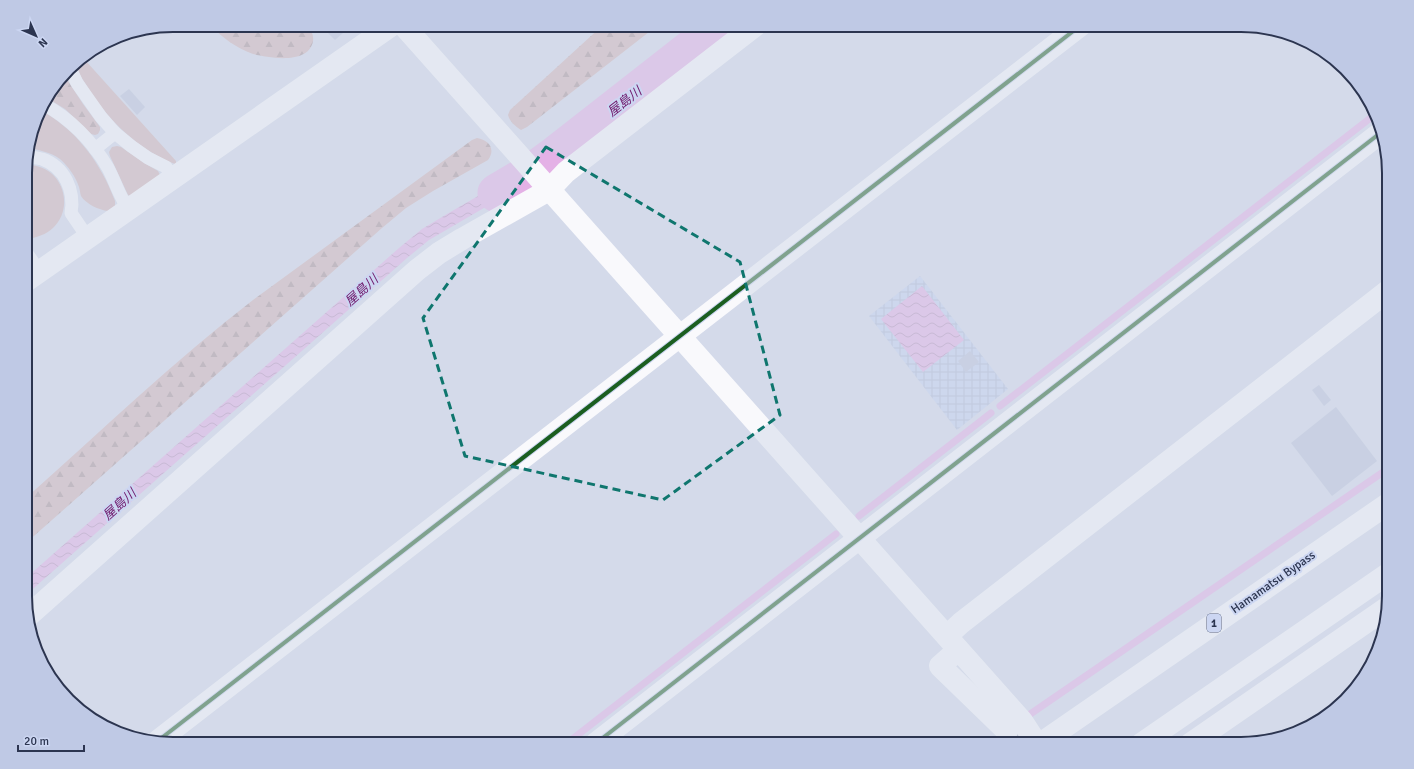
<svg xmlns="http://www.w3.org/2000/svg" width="1414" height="769" viewBox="0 0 1414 769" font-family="Signika,'Noto Sans JP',sans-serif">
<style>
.industrial{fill:url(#industrial-grid)}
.forest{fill:url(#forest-firs)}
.garden{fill:#d3b4b5}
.water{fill:url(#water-waves)}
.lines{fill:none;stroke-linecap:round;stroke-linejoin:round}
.stream{stroke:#e4b1e6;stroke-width:7}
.river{stroke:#e4b1e6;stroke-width:39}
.building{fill:#bcc4db}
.minor-tunnel{stroke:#b2b9cb;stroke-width:22;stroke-dasharray:22 11;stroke-linecap:butt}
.service{stroke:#f9f9fc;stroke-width:13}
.minor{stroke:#f9f9fc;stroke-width:22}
.tertiary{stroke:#f9f9fc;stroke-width:22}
.trunk{stroke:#f9f9fc;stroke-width:22}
.cycleway-casing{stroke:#ccd6f2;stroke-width:6}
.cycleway{stroke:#1b5e20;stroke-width:4}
.marked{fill:none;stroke:#0f766e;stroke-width:3;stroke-dasharray:8 5;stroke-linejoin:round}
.labels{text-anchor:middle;stroke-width:4;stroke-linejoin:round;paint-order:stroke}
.shield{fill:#ccd6f2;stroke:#5c6581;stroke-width:1}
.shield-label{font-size:11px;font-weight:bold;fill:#2c3550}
.street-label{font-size:12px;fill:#2c3550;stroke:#ccd6f2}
.water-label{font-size:13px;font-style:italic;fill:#6e166a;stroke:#ccd6f2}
.rim{fill:none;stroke:#2c3550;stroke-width:2}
</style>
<defs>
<pattern id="industrial-grid" width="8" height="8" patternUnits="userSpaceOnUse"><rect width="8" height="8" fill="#c6d2f2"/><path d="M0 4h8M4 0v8" fill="none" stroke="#aab5d1"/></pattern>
<pattern id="forest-firs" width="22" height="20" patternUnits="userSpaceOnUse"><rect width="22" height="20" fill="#d3b4b5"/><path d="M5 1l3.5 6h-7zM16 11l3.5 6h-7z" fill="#ab9396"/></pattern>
<pattern id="water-waves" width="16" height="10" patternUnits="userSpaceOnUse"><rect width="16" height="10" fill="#e4b1e6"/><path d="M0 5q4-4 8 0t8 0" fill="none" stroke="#b991bd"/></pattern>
</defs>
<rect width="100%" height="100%" fill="#d4daea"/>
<!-- industrial -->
<polygon class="industrial" points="920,276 1008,389 957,430 869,316"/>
<!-- forest -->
<g class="forest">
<path d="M 210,25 L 307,25 C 311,30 314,35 313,41 C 309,65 269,58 253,54 C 236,48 223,38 210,25 Z"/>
<path d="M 603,25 L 658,25 L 527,127 L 521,130 C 515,126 510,122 508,115 L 510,110 Z"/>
<polygon points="64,78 68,81 83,104 100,127 100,130 98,134 95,135 91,134 65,109 47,98"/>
<path d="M 477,138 C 489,140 496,149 488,160 L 433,191 L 406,208 L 382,228 L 26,543 L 26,498 C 101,431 174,361 253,300 L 472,140 Z"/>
</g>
<!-- garden -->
<g class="garden">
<path d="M 81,58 L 85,60 L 176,161 L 176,163 L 175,164 C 169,162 164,159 158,156 C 127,139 103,113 85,83 C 81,77 75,67 77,61 Z"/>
<path d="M 40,110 C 76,129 101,163 115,201 L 115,206 L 108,211 C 99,210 86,204 81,196 C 80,193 80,190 79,187 C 76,177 68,166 60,159 C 50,152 39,150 28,148 Z"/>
<polygon points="117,146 121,147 144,163 158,171 160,175 130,196 128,195 110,156 109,152 112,147"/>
<path d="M 26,165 C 71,163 82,232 27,239 Z"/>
</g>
<!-- water -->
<g class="water">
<polygon points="530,166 537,177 429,240 407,258 26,595 26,578 399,248 422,229 447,214"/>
<polygon points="922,286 964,340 923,372 881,319"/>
</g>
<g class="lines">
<!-- stream -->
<g class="stream">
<polyline points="1000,406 1373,116"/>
<polyline points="859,516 991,413"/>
<polyline points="1023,719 1389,468"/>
<polyline points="566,744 836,534"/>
</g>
<!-- river -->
<polyline class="river" points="497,193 533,172 552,158 722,25"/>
</g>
<!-- building -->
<g class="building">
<polygon points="331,25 335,25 343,33 335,40 325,30"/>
<polygon points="129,89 145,107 137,115 120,96"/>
<polygon points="970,351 979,362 966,372 958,361"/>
<polygon points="1319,385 1331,400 1324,406 1312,390"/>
<polygon points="1336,407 1377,461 1332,496 1291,443"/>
</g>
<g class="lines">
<!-- minor-tunnel -->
<polyline class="minor-tunnel" points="1007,731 1020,744"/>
<!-- service -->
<g class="service">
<polyline points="70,68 77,83 101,117 115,133 131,146 148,158 166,167 173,178"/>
<path d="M 43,104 C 70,118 93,142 108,168 C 116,183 119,196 129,210"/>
<polyline points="95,149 115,133"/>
<path d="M 26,156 C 31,157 37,158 42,159 C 65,167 75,191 71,213 L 88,238"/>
<polyline points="26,252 40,272"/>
</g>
<!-- minor -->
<g class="minor">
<polyline points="403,25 1022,721 1037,744"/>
<polyline points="26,281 392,25"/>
<polyline points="27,617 417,270 439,253 462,239 549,190 566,172 756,25"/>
<polyline points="947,636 961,623 1389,290"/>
<polyline points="958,650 940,666 1007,731"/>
<polyline points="159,740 1081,25"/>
<polyline points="1190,744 1388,607"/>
</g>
<!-- tertiary -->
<polyline class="tertiary" points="595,744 1379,134"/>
<!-- trunk -->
<g class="trunk">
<polyline points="1040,744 1389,503"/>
<polyline points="1141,744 1389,573"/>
</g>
<defs>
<g id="cycleway">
<polyline points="159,740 1081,25"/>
<polyline points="595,744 1379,134"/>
</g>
</defs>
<!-- cycleway casing -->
<use href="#cycleway" class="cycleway-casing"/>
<!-- cycleway -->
<use href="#cycleway" class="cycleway"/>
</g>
<!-- marked area -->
<path d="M0 0H1414V769H0ZM 546,147 L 740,262 L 780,415 L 663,500 L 465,456 L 423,318 Z" fill="#d4daea" fill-opacity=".55" fill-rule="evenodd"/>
<path class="marked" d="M 546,147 L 740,262 L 780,415 L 663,500 L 465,456 L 423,318 Z"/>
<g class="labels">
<!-- shield labels -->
<rect class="shield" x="1207" y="614" width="14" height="18" rx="3"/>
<g class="shield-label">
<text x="1214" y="627">1</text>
</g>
<!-- street labels -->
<g class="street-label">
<text transform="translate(1273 582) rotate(-35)" y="4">Hamamatsu Bypass</text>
</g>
<!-- water labels -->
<g class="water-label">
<text transform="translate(624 101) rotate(-38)" y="5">屋島川</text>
<text transform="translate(361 290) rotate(-42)" y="5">屋島川</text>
<text transform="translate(119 504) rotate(-42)" y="5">屋島川</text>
</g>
</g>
<!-- crop -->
<path d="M0 0H1414V769H0ZM173 32H1241A141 141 0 0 1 1382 173V596A141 141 0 0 1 1241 737H173A141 141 0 0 1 32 596V173A141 141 0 0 1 173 32Z" fill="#bfc9e5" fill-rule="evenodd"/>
<path class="rim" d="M173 32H1241A141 141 0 0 1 1382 173V596A141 141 0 0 1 1241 737H173A141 141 0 0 1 32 596V173A141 141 0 0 1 173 32Z"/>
<!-- north arrow -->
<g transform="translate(36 36) rotate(135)" stroke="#ccd6f2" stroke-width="3" paint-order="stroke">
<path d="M0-3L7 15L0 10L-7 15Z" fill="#2c3550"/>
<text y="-6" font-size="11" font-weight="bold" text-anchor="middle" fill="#2c3550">N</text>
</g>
<!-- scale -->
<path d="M18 745v6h66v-6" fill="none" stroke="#2c3550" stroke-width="2"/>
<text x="24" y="745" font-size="12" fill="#2c3550" stroke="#ccd6f2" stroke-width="3" paint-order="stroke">20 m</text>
</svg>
